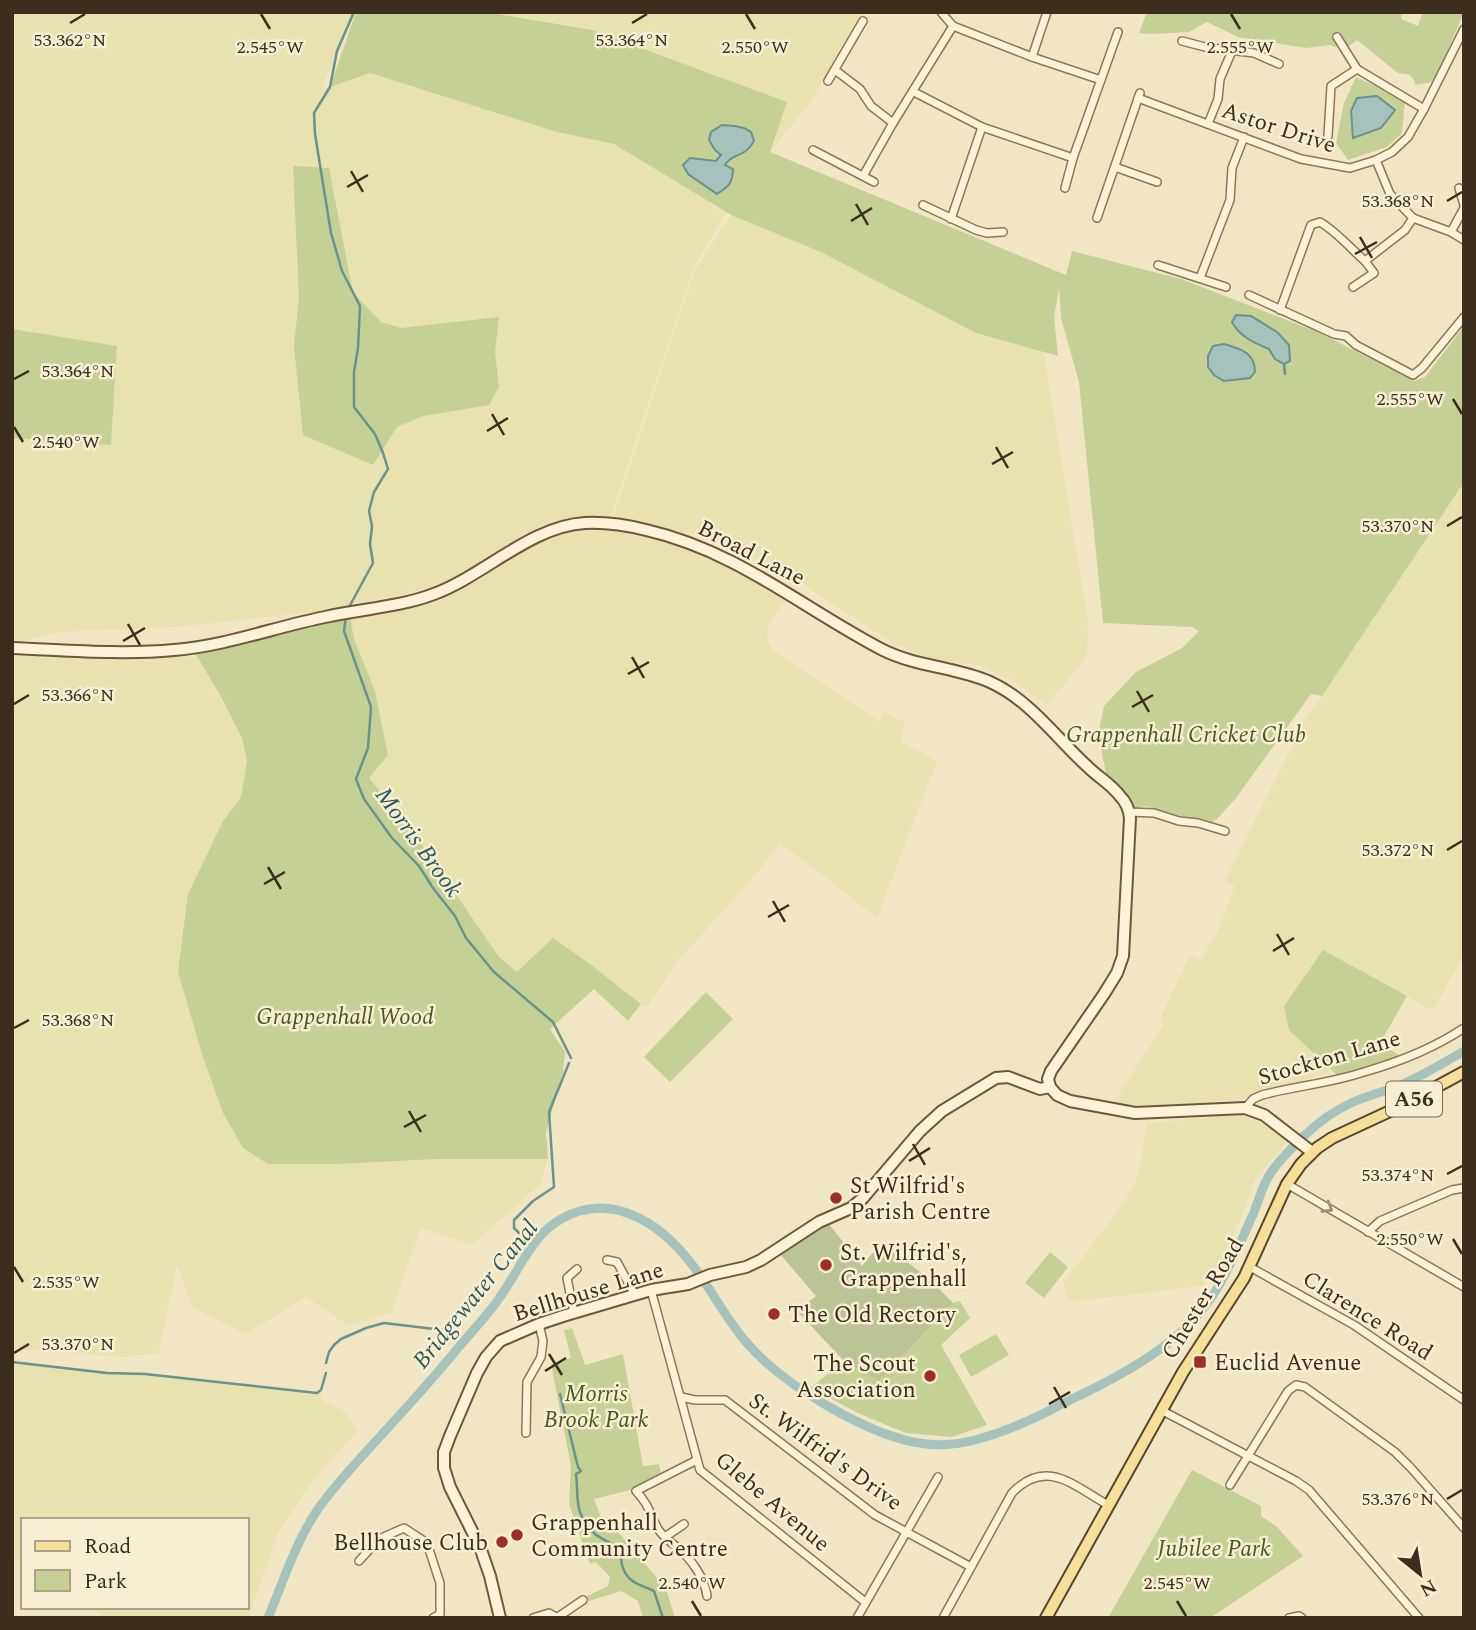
<svg xmlns="http://www.w3.org/2000/svg" width="1476" height="1630" viewBox="0 0 1476 1630" font-family="Spectral,serif">
<style>
.farmland{fill:#e7e2af}
.green{fill:#c5d096;fill-rule:evenodd}
.cemetery{fill:#bbc495}
.water{fill:#a5c3bc;stroke:#6b928b;stroke-width:2}
.lines{fill:none;stroke-linecap:round;stroke-linejoin:round}
.stream{stroke:#6b928b;stroke-width:2.5}
.canal{stroke:#a5c3bc;stroke-width:9}
.street-casing{stroke:#8c7758;stroke-width:10}
.secondary-casing{stroke:#6e583b;stroke-width:14}
.primary-casing{stroke:#59452d;stroke-width:14}
.street{stroke:#fbf2d7;stroke-width:7}
.secondary{stroke:#fbf2d7;stroke-width:10}
.primary{stroke:#f6df98;stroke-width:10}
.oneway{stroke:#9b907a}
.ticks{fill:none;stroke:#3b2e1d;stroke-width:2.5}
.poi-dot{fill:#9f2c25;stroke:#f8efd3;stroke-width:2.5}
.labels{text-anchor:middle;stroke-width:5;stroke-linejoin:round;paint-order:stroke}
.shield{fill:#f8efd3;stroke:#746854;stroke-width:2}
.shield-label{font-size:21px;font-weight:bold;fill:#3b2e1d}
.street-label{font-size:23px;fill:#3b2e1d;stroke:#f8efd3}
.park-label{font-size:23px;font-style:italic;fill:#475923;stroke:#f8efd3}
.poi-label{font-size:23px;fill:#3b2e1d;stroke:#f8efd3;text-anchor:start}
.water-label{font-size:24px;font-style:italic;fill:#2c5b5c;stroke:#f8efd3}
.ticks-label{font-size:18px;text-anchor:middle;fill:#3b2e1d;stroke:#f8efd3;stroke-width:5;stroke-linejoin:round;paint-order:stroke}
</style>
<rect width="100%" height="100%" fill="#f1e6c3"/>
<!-- farmland -->
<g class="farmland">
<polygon points="12,12 354,12 321,90 369,73 557,132 614,144 726,213 693,268 610,518 567,519 436,587 320,611 178,627 57,632 12,644 12,438 111,444 117,347 12,329"/>
<polygon points="485,12 863,12 810,103 770,152 787,102"/>
<polygon points="731,215 821,252 976,333 1044,352 1088,623 1087,657 1047,705 1013,681 977,665 937,660 896,645 793,578 704,535 611,524 695,270"/>
<polygon points="1464,481 1464,954 1433,1011 1323,950 1290,1030 1335,1071 1232,1101 1161,1109 1128,1108 1111,1106 1164,1025 1160,1018 1190,955 1201,960 1218,930 1235,886 1225,881 1306,718 1352,651"/>
<polygon points="603,527 649,535 700,551 787,598 769,623 767,639 773,651 879,721 884,712 905,723 900,741 937,761 877,918 807,863 779,844 760,870 676,963 647,1008 590,964 517,972 499,957 409,826 369,778 388,754 375,691 354,639 350,616 442,596 526,549 571,528"/>
<polygon points="12,653 198,657 242,738 247,761 241,798 223,821 178,972 202,1054 223,1113 243,1148 268,1164 336,1164 436,1159 548,1159 539,1186 471,1245 421,1228 391,1313 349,1326 306,1297 246,1334 193,1308 177,1264 159,1353 124,1357 12,1349"/>
<polygon points="1239,1115 1257,1121 1287,1141 1255,1180 1240,1220 1218,1267 1203,1286 1068,1302 1064,1282 1125,1201 1138,1176 1147,1123"/>
<polygon points="12,1362 321,1393 324,1401 343,1410 358,1430 315,1478 278,1532 249,1618 102,1618 93,1607 247,1607 247,1520 23,1520 23,1560 12,1559"/>
</g>
<!-- green -->
<g class="green">
<path d="M 356,12 L 485,12 L 592,30 L 787,102 L 770,152 L 1066,275 L 1072,251 L 1181,279 L 1318,332 L 1414,381 L 1425,377 L 1464,326 L 1464,482 L 1322,696 L 1311,694 L 1236,798 L 1217,819 L 1210,823 L 1188,818 L 1146,806 L 1134,808 L 1125,793 L 1106,773 L 1098,735 L 1104,706 L 1136,672 L 1182,648 L 1199,631 L 1192,627 L 1103,623 L 1079,382 L 1061,318 L 1059,288 L 1054,317 L 1058,356 L 976,333 L 821,252 L 731,215 L 614,144 L 557,132 L 370,73 L 330,87 ZM 722,125 L 744,128 L 725,165 L 690,158 L 715,162 L 721,155 L 711,132 Z"/>
<polygon points="1147,12 1402,12 1401,19 1418,26 1423,12 1464,12 1434,82 1415,85 1415,82 1410,75 1398,73 1357,40 1344,50 1330,45 1306,48 1238,37 1207,22 1189,32 1152,34 1139,33"/>
<polygon points="1356,77 1405,100 1402,133 1387,147 1348,160 1336,143 1344,103"/>
<polygon points="293,166 329,168 353,293 381,322 401,328 499,317 495,352 499,387 489,405 423,416 397,427 373,465 303,435 294,346 299,298"/>
<polygon points="12,329 117,346 111,445 12,438"/>
<polygon points="350,616 354,639 375,691 388,755 369,778 409,826 499,957 517,972 553,938 590,964 641,1004 628,1021 594,989 550,1029 565,1052 563,1072 546,1133 548,1159 436,1159 336,1164 268,1164 243,1148 223,1113 202,1054 178,972 188,894 223,821 241,797 247,761 242,738 221,697 195,653"/>
<polygon points="1323,950 1407,996 1380,1043 1399,1055 1400,1058 1337,1075 1289,1030 1284,1006"/>
<polygon points="706,992 733,1019 670,1082 644,1057"/>
<polygon points="1050,1252 1068,1267 1044,1298 1025,1283"/>
<polygon points="960,1301 970,1318 941,1345 987,1425 952,1437 906,1433 860,1414 810,1388 844,1361 879,1381 953,1303"/>
<polygon points="572,1328 585,1365 623,1354 643,1466 659,1464 661,1475 634,1489 594,1499 602,1520 614,1527 666,1589 675,1618 643,1618 638,1601 621,1591 589,1601 585,1597 608,1586 610,1577 596,1562 590,1564 569,1504 571,1466 551,1364 571,1358 564,1330"/>
<polygon points="996,1334 1009,1355 971,1377 959,1355"/>
<polygon points="1192,1470 1261,1506 1261,1516 1277,1527 1303,1556 1210,1618 1108,1618"/>
</g>
<!-- cemetery -->
<path class="cemetery" d="M 828,1223 L 862,1266 L 880,1244 C 908,1260 931,1280 953,1303 L 879,1381 L 844,1361 L 797,1311 L 816,1296 L 779,1253 Z"/>
<!-- water -->
<g class="water">
<polygon points="1377,96 1395,110 1381,128 1353,138 1351,111 1357,98"/>
<path d="M 722,125 L 735,126 L 744,128 L 751,132 L 754,141 C 744,159 733,152 725,165 L 733,169 C 733,183 728,187 717,194 L 688,174 L 683,165 L 690,158 L 716,161 L 721,155 L 715,150 L 709,140 L 711,132 Z"/>
<path d="M 1236,315 L 1251,316 L 1277,332 L 1289,345 L 1290,361 L 1284,364 L 1275,359 L 1269,349 C 1254,343 1239,336 1232,322 Z"/>
<path d="M 1224,344 C 1240,349 1255,352 1255,372 L 1250,378 L 1224,381 L 1214,375 L 1208,367 L 1208,356 L 1213,346 Z"/>
</g>
<g class="lines">
<!-- stream -->
<g class="stream">
<polyline points="1284,364 1285,374"/>
<polyline points="348,609 373,563 370,544 372,526 369,511 374,492 388,469 383,453 375,434 354,407 354,372 358,348 360,306 342,271 331,233 315,134 314,113 330,87 337,51 354,12"/>
<polyline points="346,616 344,631 371,707 368,748 356,779 364,799 392,838 419,866 433,888 455,916 466,938 494,972 553,1022 571,1058"/>
<polyline points="519,1233 514,1228 514,1220 533,1201 554,1187 549,1112 569,1063"/>
<polyline points="12,1362 107,1373 145,1374 317,1393 321,1390 326,1373"/>
<polyline points="326,1363 329,1352 334,1345 341,1339 366,1328 384,1323 451,1331"/>
<path d="M 560,1394 L 578,1467 L 581,1471 L 576,1474 C 579,1500 573,1513 595,1534 C 602,1540 612,1542 618,1549 C 621,1553 621,1560 622,1565 C 627,1583 639,1584 654,1591 L 663,1618"/>
</g>
<!-- canal -->
<path class="canal" d="M 268,1618 C 283,1582 295,1544 316,1512 C 330,1491 347,1473 364,1454 C 396,1419 428,1385 458,1348 C 472,1331 488,1315 500,1297 C 519,1271 532,1235 561,1219 C 610,1191 659,1222 690,1262 C 711,1288 725,1318 747,1343 C 783,1385 871,1438 926,1444 C 943,1446 959,1444 975,1440 C 1005,1432 1034,1419 1060,1405 C 1118,1377 1185,1345 1218,1287 C 1232,1263 1243,1237 1254,1212 C 1259,1199 1263,1185 1270,1174 C 1279,1160 1292,1148 1303,1137 C 1317,1123 1334,1111 1351,1103 C 1369,1095 1388,1091 1405,1083 C 1426,1074 1445,1062 1464,1051"/>
<defs>
<g id="street">
<polyline points="941,12 953,26 1032,57 1101,80"/>
<polyline points="1337,37 1357,69 1424,109"/>
<polyline points="1182,41 1205,47 1254,53 1279,64"/>
<polyline points="1032,57 1047,12"/>
<polyline points="835,70 860,89 871,106 893,123"/>
<polyline points="828,81 863,21"/>
<polyline points="914,92 982,127 1073,158 1118,32"/>
<polyline points="1138,98 1301,159 1350,168 1376,160 1392,152 1408,137 1424,109 1464,29"/>
<polyline points="1208,124 1218,99 1220,79 1232,51"/>
<polyline points="1328,136 1331,86 1357,69"/>
<polyline points="813,150 874,182"/>
<polyline points="1376,160 1390,194 1413,218 1451,232 1464,240"/>
<polyline points="1115,167 1157,182"/>
<polyline points="863,176 893,123 953,26"/>
<polyline points="1065,188 1073,158"/>
<polyline points="1459,188 1464,205"/>
<polyline points="923,205 976,230 987,233 1003,232"/>
<polyline points="1097,218 1140,93"/>
<polyline points="951,219 982,127"/>
<polyline points="1451,232 1464,208"/>
<polyline points="1158,265 1226,287"/>
<polyline points="1200,278 1230,200 1232,168 1244,137"/>
<polyline points="1353,287 1374,273 1365,261"/>
<polyline points="1249,295 1334,334 1346,336 1356,345 1413,375 1422,368 1464,317"/>
<path d="M 1280,310 L 1311,225 L 1320,222 C 1337,232 1350,248 1365,261 L 1405,230 L 1413,218"/>
<polyline points="1129,812 1154,813 1179,821 1198,823 1225,831"/>
<path d="M 1245,1108 L 1253,1099 L 1262,1095 C 1296,1086 1331,1083 1364,1072 C 1399,1062 1434,1048 1464,1028"/>
<polyline points="1287,1184 1464,1287"/>
<polyline points="1368,1232 1380,1221 1452,1190 1464,1188"/>
<polyline points="607,1260 617,1262 635,1295"/>
<polyline points="1250,1267 1354,1325 1464,1400"/>
<polyline points="651,1290 700,1470 865,1602"/>
<polyline points="574,1313 567,1278 577,1269"/>
<polyline points="681,1397 695,1400 725,1400 875,1515 971,1567"/>
<polyline points="1161,1410 1296,1481 1309,1490 1419,1618"/>
<polyline points="526,1433 527,1382 541,1357 543,1341 539,1324"/>
<path d="M 697,1460 L 636,1491 C 650,1506 649,1513 658,1529 C 663,1537 672,1543 679,1549 C 692,1560 705,1579 707,1596"/>
<polyline points="1230,1485 1288,1391 1296,1385 1305,1387 1395,1452 1411,1468 1464,1528"/>
<polyline points="665,1537 684,1524"/>
<polyline points="359,1561 379,1539 404,1528 427,1543 440,1583 440,1614 433,1618"/>
<polyline points="558,1617 583,1600"/>
<polyline points="533,1618 549,1613 558,1618"/>
<polyline points="857,1618 938,1477"/>
<path d="M 943,1618 L 1012,1493 C 1046,1457 1074,1486 1108,1505"/>
<polyline points="1289,1618 1299,1616 1302,1618"/>
</g>
<g id="secondary">
<path d="M 12,648 C 66,650 120,655 174,650 C 225,646 275,627 325,617 C 361,609 400,607 434,594 C 483,576 531,526 585,523 C 605,522 626,525 646,530 C 738,551 802,608 883,650 C 917,667 956,667 990,682 C 1030,700 1056,738 1088,767 C 1098,777 1111,784 1120,796 C 1126,802 1129,809 1130,818 L 1123,956 L 1117,973 L 1104,994 L 1051,1071 L 1048,1079 L 1050,1087"/>
<polyline points="1050,1087 1057,1095 1070,1101 1135,1113 1245,1108 1264,1115 1312,1152"/>
<polyline points="500,1618 490,1576 480,1547 450,1487 444,1468 444,1452 450,1436 477,1373 486,1357 500,1341 539,1324 563,1316 651,1290 688,1284 710,1275 746,1267 761,1260 819,1222 851,1208 863,1198 920,1131 942,1111 996,1078 1008,1077 1040,1089 1050,1087"/>
</g>
<polyline id="primary" points="1046,1618 1183,1372 1244,1278 1287,1184 1301,1164 1317,1148 1332,1138 1401,1106 1464,1072"/>
</defs>
<!-- street casing -->
<use href="#street" class="street-casing"/>
<!-- secondary casing -->
<use href="#secondary" class="secondary-casing"/>
<!-- primary casing -->
<use href="#primary" class="primary-casing"/>
<!-- street -->
<use href="#street" class="street"/>
<!-- secondary -->
<use href="#secondary" class="secondary"/>
<!-- primary -->
<use href="#primary" class="primary"/>
</g>
<!-- one-way arrows -->
<defs><path id="oneway-chevron" d="M-2-3.5L2.5 0L-2 3.5" fill="none" stroke-width="1.6" stroke-linecap="round" stroke-linejoin="round" transform="scale(1.75)"/></defs>
<use class="oneway" href="#oneway-chevron" transform="translate(1328 1208) rotate(31)"/>
<!-- ticks -->
<path class="ticks" d="M 261,14 L 270,29M 746,14 L 755,29M 1231,14 L 1240,29M 70,23 L 85,14M 632,23 L 647,14M 351,171 L 363,192M 347,187 L 368,175M 1447,201 L 1462,192M 856,204 L 868,225M 851,221 L 872,208M 1360,237 L 1372,258M 1355,254 L 1377,242M 14,379 L 29,371M 1453,399 L 1462,414M 492,414 L 504,435M 14,427 L 23,442M 487,431 L 508,418M 996,447 L 1008,468M 992,464 L 1013,452M 1447,526 L 1462,517M 128,624 L 140,645M 123,641 L 145,628M 632,657 L 644,678M 628,674 L 649,662M 1137,691 L 1149,712M 14,704 L 29,695M 1132,707 L 1153,695M 1447,850 L 1462,841M 268,867 L 281,889M 264,884 L 285,872M 773,901 L 785,922M 768,917 L 789,905M 1277,934 L 1289,955M 1273,951 L 1294,938M 14,1028 L 29,1020M 409,1111 L 421,1132M 404,1127 L 426,1115M 913,1144 L 925,1165M 909,1161 L 930,1148M 1447,1174 L 1462,1166M 1453,1239 L 1462,1254M 14,1267 L 23,1282M 14,1353 L 29,1344M 549,1354 L 562,1375M 545,1371 L 566,1358M 1054,1387 L 1066,1408M 1049,1404 L 1070,1392M 1447,1499 L 1462,1490M 692,1601 L 701,1616M 1177,1601 L 1186,1616"/>
<!-- markers -->
<g class="poi-dot">
<circle cx="836" cy="1198" r="7"/>
<circle cx="826" cy="1265" r="7"/>
<circle cx="774" cy="1314" r="7"/>
<rect x="1193" y="1355" width="14" height="14" rx="3.5"/>
<circle cx="930" cy="1376" r="7"/>
<circle cx="517" cy="1535" r="7"/>
<circle cx="502" cy="1542" r="7"/>
</g>
<g class="labels">
<!-- shield labels -->
<rect class="shield" x="1386" y="1081.5" width="56" height="35" rx="5"/>
<g class="shield-label">
<text x="1414" y="1106">A56</text>
</g>
<!-- street labels -->
<g class="street-label">
<text transform="translate(1279 127) rotate(18)" y="8">Astor Drive</text>
<text transform="translate(752 552) rotate(27)" y="8">Broad Lane</text>
<text transform="translate(1329 1057) rotate(-16)" y="8">Stockton Lane</text>
<text transform="translate(588 1291) rotate(-17)" y="8">Bellhouse Lane</text>
<text transform="translate(1202 1298) rotate(-59)" y="8">Chester Road</text>
<text transform="translate(1368 1315) rotate(32)" y="8">Clarence Road</text>
<text transform="translate(826 1451) rotate(36)" y="8">St. Wilfrid's Drive</text>
<text transform="translate(773 1501) rotate(40)" y="8">Glebe Avenue</text>
</g>
<!-- park labels -->
<g class="park-label">
<text x="1186" y="742">Grappenhall Cricket Club</text>
<text x="345" y="1024">Grappenhall Wood</text>
<text x="596" y="1401">Morris<tspan x="596" dy="26">Brook Park</tspan></text>
<text x="1214" y="1556">Jubilee Park</text>
</g>
<!-- poi labels -->
<g class="poi-label">
<text x="850" y="1193">St Wilfrid's<tspan x="850" dy="26">Parish Centre</tspan></text>
<text x="840" y="1260">St. Wilfrid's,<tspan x="840" dy="26">Grappenhall</tspan></text>
<text x="788" y="1322">The Old Rectory</text>
<text x="1214" y="1370">Euclid Avenue</text>
<text x="916" y="1371" text-anchor="end">The Scout<tspan x="916" dy="26">Association</tspan></text>
<text x="531" y="1530">Grappenhall<tspan x="531" dy="26">Community Centre</tspan></text>
<text x="488" y="1550" text-anchor="end">Bellhouse Club</text>
</g>
<!-- water labels -->
<g class="water-label">
<text transform="translate(419 842) rotate(54)" y="8">Morris Brook</text>
<text transform="translate(475 1294) rotate(-51)" y="8">Bridgewater Canal</text>
</g>
</g>
<g class="ticks-label">
<text x="70" y="46">53.362°N</text>
<text x="632" y="46">53.364°N</text>
<text x="270" y="53">2.545°W</text>
<text x="755" y="53">2.550°W</text>
<text x="1240" y="53">2.555°W</text>
<text x="1398" y="207">53.368°N</text>
<text x="78" y="377">53.364°N</text>
<text x="1410" y="405">2.555°W</text>
<text x="66" y="448">2.540°W</text>
<text x="1398" y="532">53.370°N</text>
<text x="78" y="701">53.366°N</text>
<text x="1398" y="856">53.372°N</text>
<text x="78" y="1026">53.368°N</text>
<text x="1398" y="1181">53.374°N</text>
<text x="1410" y="1245">2.550°W</text>
<text x="66" y="1288">2.535°W</text>
<text x="78" y="1350">53.370°N</text>
<text x="1398" y="1505">53.376°N</text>
<text x="692" y="1589">2.540°W</text>
<text x="1177" y="1589">2.545°W</text>
</g>
<!-- border -->
<rect width="1476" height="1630" fill="none" stroke="#3b2e1d" stroke-width="28"/>
<!-- legend -->
<rect x="21" y="1518" width="228" height="91" fill="#f8efd3" stroke="#aca28a" stroke-width="2"/>
<rect x="35" y="1541" width="35" height="10" fill="#f6df98" stroke="#aca28a" stroke-width="2"/>
<text x="84" y="1553" font-size="21" fill="#3b2e1d">Road</text>
<rect x="35" y="1570" width="35" height="21" fill="#c5d096" stroke="#aca28a" stroke-width="2"/>
<text x="84" y="1588" font-size="21" fill="#3b2e1d">Park</text>
<!-- north arrow -->
<g transform="translate(1420 1574) rotate(150)" stroke="#f8efd3" stroke-width="5" paint-order="stroke">
<path d="M0-5L12 26L0 18L-12 26Z" fill="#3b2e1d"/>
<text y="-10" font-size="19" font-weight="bold" text-anchor="middle" fill="#3b2e1d">N</text>
</g>
</svg>
